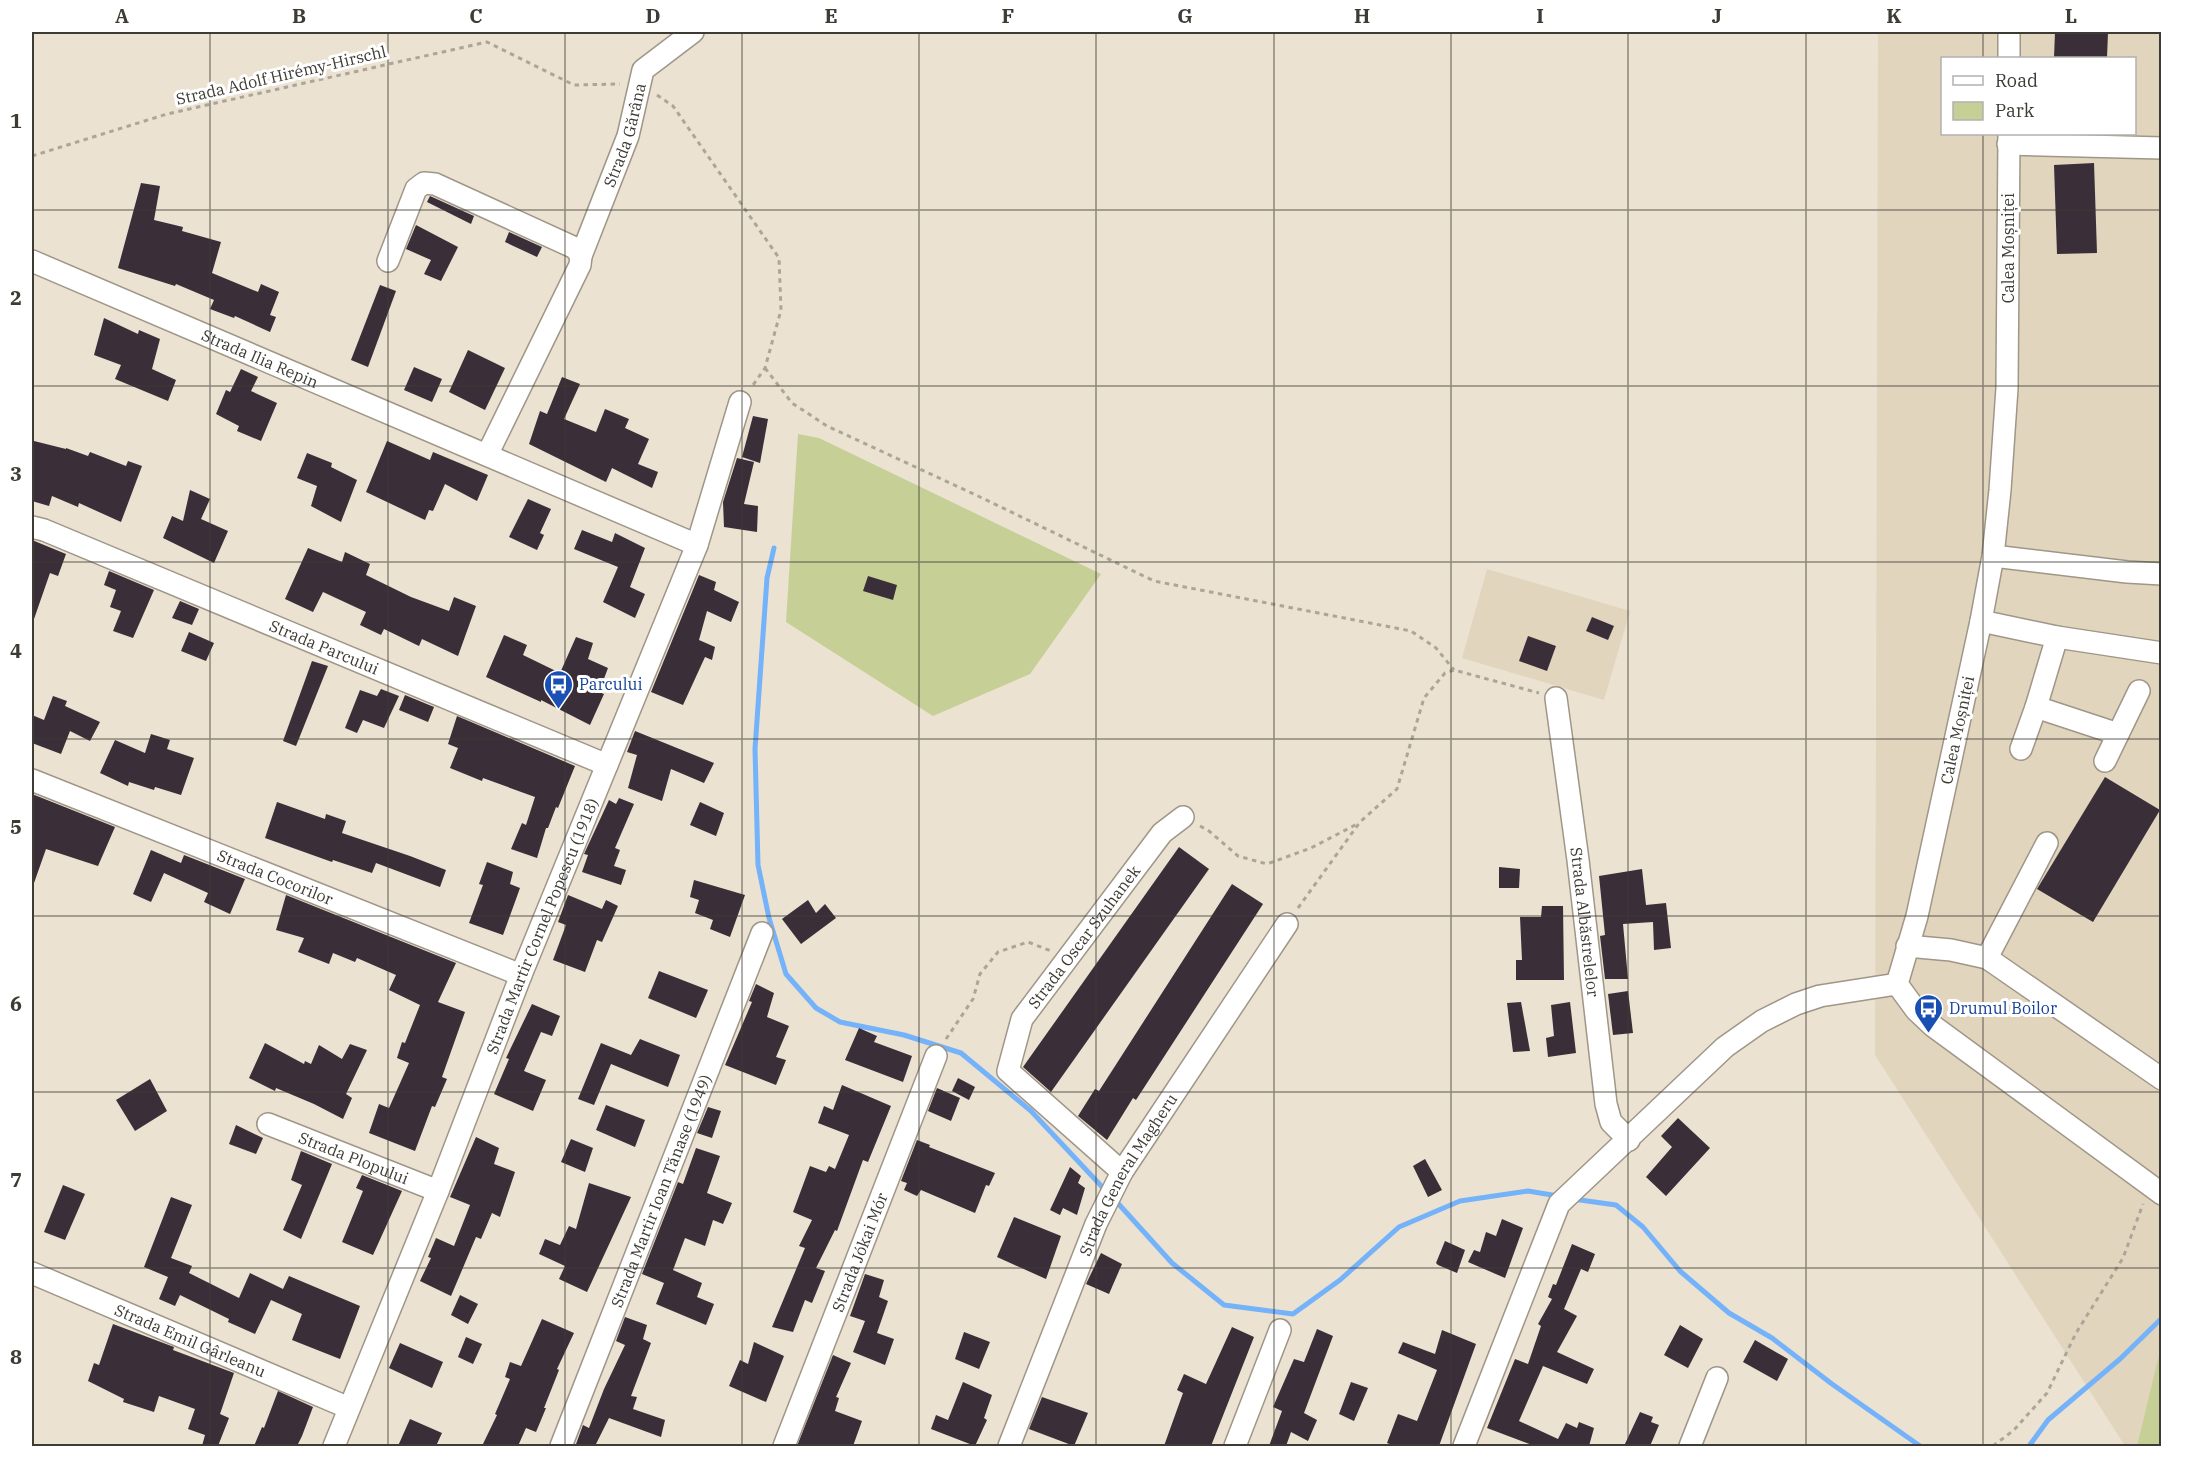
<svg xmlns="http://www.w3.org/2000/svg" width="2193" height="1478" viewBox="0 0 2193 1478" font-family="'IBM Plex Serif',serif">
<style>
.built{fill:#e2d5be;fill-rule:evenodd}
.green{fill:#c5cf96}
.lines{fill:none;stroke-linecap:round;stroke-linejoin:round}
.stream{stroke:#74b2f9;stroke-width:5}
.building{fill:#3a2e38}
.minor-casing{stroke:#9f9687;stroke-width:24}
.path{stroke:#aca698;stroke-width:3;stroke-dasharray:4.5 4.5;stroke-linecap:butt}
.minor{stroke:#fff;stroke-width:21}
.grid{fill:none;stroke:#3e3b34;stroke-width:1.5;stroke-opacity:0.55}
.labels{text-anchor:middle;stroke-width:6;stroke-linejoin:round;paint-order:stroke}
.street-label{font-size:16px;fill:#3e3b34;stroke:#fff}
.transit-label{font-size:16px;fill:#164399;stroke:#fff;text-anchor:start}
.neatline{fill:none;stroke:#3e3b34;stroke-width:2}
.grid-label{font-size:20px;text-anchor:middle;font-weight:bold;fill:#3e3b34}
</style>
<rect width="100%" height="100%" fill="#ebe2d1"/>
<!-- built -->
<g class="built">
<path d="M 1878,32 L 2161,32 L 2162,1347 L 2137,1446 L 2125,1446 L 1875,1055 ZM 1942,58 L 2134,58 L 2134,134 L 1942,134 Z"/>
<polygon points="1487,569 1630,611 1604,700 1462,658"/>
</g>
<!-- green -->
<g class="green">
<polygon points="798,434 819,438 1101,574 1030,674 933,716 786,622"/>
<polygon points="2161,1347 2161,1446 2137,1446"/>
</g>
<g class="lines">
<!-- stream -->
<g class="stream">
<polyline points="774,548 767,578 755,749 758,865 769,918 786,974 816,1008 840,1022 904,1035 961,1053 1031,1111 1106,1191"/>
<polyline points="1573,1199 1616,1205 1643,1227 1680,1271 1729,1313 1772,1338 1832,1384 1920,1446"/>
<polyline points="1115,1200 1172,1263 1224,1305 1293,1314 1340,1280 1399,1227 1460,1201 1528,1191 1558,1196"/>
<polyline points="2029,1446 2048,1420 2120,1359 2162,1318"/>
</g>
</g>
<!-- building -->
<g class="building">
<polygon points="2055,32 2108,32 2107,58 2054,58"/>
<polygon points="2094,163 2097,253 2057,254 2054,165"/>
<polygon points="141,183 160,186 154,220 183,227 182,231 221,242 212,273 258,292 261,284 279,292 270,315 276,317 270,332 235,316 234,318 210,309 214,300 176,284 175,286 118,268"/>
<polygon points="430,196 474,216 471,224 427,202"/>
<polygon points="416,225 458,247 441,281 424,274 431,260 406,249"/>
<polygon points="509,232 542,247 537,257 505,242"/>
<polygon points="380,285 396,291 368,367 351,360"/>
<polygon points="104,318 138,334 139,330 160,339 152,369 176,380 168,401 115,379 121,365 94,355"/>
<polygon points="468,350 505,368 485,410 449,392"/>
<polygon points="414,367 442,379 432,402 404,390"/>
<polygon points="241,369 258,377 251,391 277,403 261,441 237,431 239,426 216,414 226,390 230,392"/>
<polygon points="562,377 580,384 564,419 596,432 605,409 629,419 625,428 649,439 638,464 658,472 652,488 612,468 606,482 529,444 540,411 547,414"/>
<polygon points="753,416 768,419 760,463 742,457"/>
<polygon points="34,441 66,449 66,448 88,456 90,452 126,466 128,461 142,466 121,522 79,503 78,507 52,496 49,506 32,501 32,451"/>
<polygon points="387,441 430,460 433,452 488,475 477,501 445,484 433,511 429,510 425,520 366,492"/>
<polygon points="307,453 332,463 331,467 357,480 341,522 311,506 317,486 297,478"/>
<polygon points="737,458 754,462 744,504 758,506 757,532 724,527 723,502"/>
<polygon points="190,490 210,499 201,519 228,531 214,563 163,538 172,516 183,521"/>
<polygon points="528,499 551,509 540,533 544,535 537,550 509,537"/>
<polygon points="582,530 612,542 615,533 645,548 630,587 645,594 635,618 603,602 618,567 574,549"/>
<polygon points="32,540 66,554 58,576 50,573 34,619 32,619"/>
<polygon points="308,548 342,562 345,552 370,564 366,575 411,597 449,611 454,597 476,606 458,656 422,639 419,646 384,629 381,635 360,625 366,612 323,592 313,612 285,599"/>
<polygon points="109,571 154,590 133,638 113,631 121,611 110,607 116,590 104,585"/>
<polygon points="699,575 716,582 714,590 739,602 731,622 707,611 699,640 715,647 712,660 705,657 683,705 651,692"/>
<polygon points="868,576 897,585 893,600 863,591"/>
<polygon points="180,601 199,609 192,625 172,618"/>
<polygon points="1592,617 1614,626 1608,640 1586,631"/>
<polygon points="189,632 214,643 206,661 181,651"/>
<polygon points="504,635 527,645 523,655 560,673 576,637 593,643 588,659 608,668 599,692 604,694 590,725 541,700 541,702 486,677"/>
<polygon points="1528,636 1556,646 1547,671 1519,661"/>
<polygon points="312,661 328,666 296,746 283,741"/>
<polygon points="381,689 399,696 384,728 363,720 357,733 345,728 360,690 377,696"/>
<polygon points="405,695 434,707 428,722 399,710"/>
<polygon points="53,696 67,701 65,706 100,722 90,741 70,731 61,754 32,743 32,715 44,720"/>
<polygon points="457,716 575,766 558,808 556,807 548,828 546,828 537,858 511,849 522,823 526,825 535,797 483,778 482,781 450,768 458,748 448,744"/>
<polygon points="635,731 714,763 704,783 671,769 662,801 628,788 637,755 627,752"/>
<polygon points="151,734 170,740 167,749 194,758 181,795 155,787 154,790 129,782 128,786 100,773 115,740 145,753"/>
<polygon points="2105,777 2160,810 2093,922 2037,889"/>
<polygon points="32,794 115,827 98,866 46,849 34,883 32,882"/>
<polygon points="619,798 634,804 615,848 620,850 614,866 626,870 621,885 582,872 588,855 584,854 609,800 616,804"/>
<polygon points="277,802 325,819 326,814 346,821 342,833 410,856 446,870 440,887 376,863 372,873 333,860 332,862 265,838"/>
<polygon points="700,802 724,813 716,836 690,825"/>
<polygon points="1179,847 1209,869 1051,1092 1023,1067"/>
<polygon points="151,850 181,863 184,855 245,879 230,914 204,902 208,893 164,873 151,902 133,894"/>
<polygon points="487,862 513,872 510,884 520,888 503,935 469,923 483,885 479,884"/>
<polygon points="1499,867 1520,869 1519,888 1499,888"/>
<polygon points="1642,869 1646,905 1666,903 1671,948 1654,950 1653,922 1623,924 1628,979 1605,979 1600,936 1605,935 1599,876"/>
<polygon points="694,880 745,895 730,937 710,929 713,920 695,913 699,900 690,897"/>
<polygon points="1232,884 1263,904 1136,1100 1133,1098 1107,1140 1078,1116 1095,1089 1099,1091"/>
<polygon points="286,895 456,963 438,1002 465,1012 442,1077 447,1079 435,1107 432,1106 415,1151 369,1133 379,1104 389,1108 409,1063 397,1058 402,1042 405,1043 420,1005 389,990 396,975 357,958 355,962 333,953 329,964 298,952 304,938 276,930"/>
<polygon points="568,895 602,909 606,900 618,906 602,942 597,940 585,972 553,960 566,925 558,922"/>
<polygon points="808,900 816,913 825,904 836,918 801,944 782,919"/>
<polygon points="1542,906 1563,906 1564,980 1516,980 1516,960 1522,960 1520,917 1541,917"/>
<polygon points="659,971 708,990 696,1018 648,998"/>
<polygon points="756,984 774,993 767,1017 789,1026 776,1057 786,1060 776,1085 725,1065 752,1002 749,1001"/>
<polygon points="1628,991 1633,1033 1613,1035 1608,994"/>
<polygon points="1521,1002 1530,1051 1513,1052 1507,1003"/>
<polygon points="1570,1002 1576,1053 1548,1057 1546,1038 1554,1036 1551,1005"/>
<polygon points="532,1004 560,1016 552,1036 541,1032 524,1071 546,1080 533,1111 494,1094 509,1059 506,1058"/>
<polygon points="859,1028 877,1036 874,1042 912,1056 903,1082 845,1060"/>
<polygon points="640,1039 680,1055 668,1087 611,1064 594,1105 578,1099 601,1043 631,1055"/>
<polygon points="265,1043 304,1064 305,1061 311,1064 319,1045 342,1059 350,1044 367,1050 346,1094 352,1098 343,1119 314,1104 276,1088 275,1091 249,1078"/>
<polygon points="958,1078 975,1087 969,1100 952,1091"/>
<polygon points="150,1079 167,1111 135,1131 116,1100"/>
<polygon points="842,1085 891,1106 868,1162 863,1160 837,1231 835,1230 816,1268 825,1271 812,1303 805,1300 793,1332 772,1327 805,1248 799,1246 812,1220 793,1212 810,1166 826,1172 829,1166 835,1169 849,1135 818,1123 824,1106 833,1110"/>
<polygon points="937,1088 960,1098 951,1121 928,1111"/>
<polygon points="606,1105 645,1120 635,1147 596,1130"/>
<polygon points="708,1107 721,1111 712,1138 697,1133"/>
<polygon points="1678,1118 1710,1148 1666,1196 1646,1177 1672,1147 1661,1136"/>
<polygon points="236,1125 263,1138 256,1154 229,1144"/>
<polygon points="476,1137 499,1148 494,1164 515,1172 500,1217 492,1213 481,1239 476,1237 451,1296 420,1281 431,1258 428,1257 436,1238 454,1246 470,1205 450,1197"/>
<polygon points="571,1139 593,1148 585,1172 561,1162"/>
<polygon points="917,1140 930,1145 929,1147 995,1173 989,1186 986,1185 975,1213 921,1190 917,1196 904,1190 907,1183 901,1181"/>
<polygon points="696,1148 720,1156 707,1193 732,1203 723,1224 713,1220 705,1246 685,1238 673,1270 702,1283 697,1297 714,1304 706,1325 656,1304 664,1283 642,1274 678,1182 683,1184"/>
<polygon points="301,1151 332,1164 301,1239 283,1230 302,1185 291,1180"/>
<polygon points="1425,1159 1442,1190 1428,1197 1413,1166"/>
<polygon points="1070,1167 1081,1176 1078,1183 1085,1188 1077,1215 1063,1208 1060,1215 1050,1210"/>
<polygon points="362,1175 402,1191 373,1255 342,1242 363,1191 356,1188"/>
<polygon points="589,1183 631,1197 587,1292 559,1279 565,1266 539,1254 545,1239 560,1245 569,1226 576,1229"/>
<polygon points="63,1185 85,1194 65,1240 44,1232"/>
<polygon points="171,1197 192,1205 171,1258 192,1266 189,1273 239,1298 250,1273 283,1289 289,1276 360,1306 340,1359 292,1340 302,1314 271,1300 255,1334 228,1322 229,1319 180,1295 175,1306 159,1299 168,1277 144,1267"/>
<polygon points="1014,1217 1061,1236 1046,1279 997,1257"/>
<polygon points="1502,1219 1523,1228 1505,1278 1468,1262 1474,1250 1480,1252 1486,1232 1496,1236"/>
<polygon points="1445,1241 1465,1250 1457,1273 1438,1265 1436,1263"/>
<polygon points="1572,1244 1595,1254 1588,1272 1581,1269 1564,1309 1577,1316 1557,1352 1594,1369 1587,1384 1543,1366 1519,1421 1558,1439 1566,1423 1577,1428 1579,1422 1594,1428 1589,1446 1535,1446 1487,1428 1515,1359 1528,1364 1541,1326 1538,1324 1552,1299 1548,1297 1553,1284 1556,1285"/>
<polygon points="1101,1253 1122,1264 1109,1294 1086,1284"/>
<polygon points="865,1274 884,1280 879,1297 888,1301 877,1333 894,1339 885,1365 853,1352 865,1321 850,1316"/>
<polygon points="460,1295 478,1304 468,1324 451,1315"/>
<polygon points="625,1317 647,1325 643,1339 651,1343 631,1396 637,1397 633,1409 665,1420 661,1437 609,1418 595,1446 581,1446 576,1444 583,1425 589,1428 604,1389 625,1345 616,1341"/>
<polygon points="542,1319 574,1333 557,1369 559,1370 544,1408 546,1408 536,1432 526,1428 518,1446 482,1446 497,1415 495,1414 510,1379 505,1377 510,1362 521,1366"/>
<polygon points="113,1324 174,1347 173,1350 234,1373 220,1414 229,1418 218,1446 202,1446 205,1435 188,1429 195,1409 159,1396 154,1412 123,1402 124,1399 88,1381 94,1363 99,1365"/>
<polygon points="1680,1325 1703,1339 1688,1368 1664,1355"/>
<polygon points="1232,1327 1254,1337 1211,1446 1164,1446 1183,1393 1177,1390 1184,1374 1206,1384"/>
<polygon points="1317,1329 1333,1336 1304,1413 1317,1420 1308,1441 1291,1432 1286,1446 1269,1446 1282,1411 1273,1407 1294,1359 1304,1362"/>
<polygon points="1442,1330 1476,1344 1439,1446 1395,1446 1387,1443 1398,1414 1417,1421 1437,1370 1398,1353 1403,1342 1435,1354"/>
<polygon points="964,1332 990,1342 979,1369 955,1359"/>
<polygon points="466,1337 482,1344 473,1364 458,1357"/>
<polygon points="1755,1340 1788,1359 1777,1381 1743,1362"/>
<polygon points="754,1342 784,1356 766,1402 729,1386 740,1360 748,1364"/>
<polygon points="400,1343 443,1362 432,1388 389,1368"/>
<polygon points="833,1355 851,1363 836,1397 839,1398 835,1411 862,1421 853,1446 797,1446"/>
<polygon points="963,1382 992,1395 984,1418 987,1420 975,1446 931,1429 936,1415 948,1420"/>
<polygon points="1351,1382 1368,1388 1354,1421 1339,1414"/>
<polygon points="278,1391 313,1407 302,1436 297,1446 254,1446 262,1427 264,1428"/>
<polygon points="1042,1397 1088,1413 1074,1446 1029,1429"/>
<polygon points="1640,1412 1653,1417 1651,1422 1659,1425 1650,1446 1624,1446"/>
<polygon points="410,1419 442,1433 436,1446 398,1446"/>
</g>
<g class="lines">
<defs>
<g id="minor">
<polyline points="2009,58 2009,32"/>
<polyline points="2009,134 2007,388 2000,490 1993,556 1981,621 1917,916 1897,984 1916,1010 1933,1026 2162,1194"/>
<polyline points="2008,144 2162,148"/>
<path id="s1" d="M 581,256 L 628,136 L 643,70 L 693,32"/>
<path id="s2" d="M 32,261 L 697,545"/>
<polyline points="388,261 416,189 424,183 435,184 575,248 581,256 580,265 487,455"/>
<path id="s3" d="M 32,527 L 44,530 L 607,765"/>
<polyline points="1993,556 2127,572 2162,574"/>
<polyline points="1981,621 2057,637 2162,653"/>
<path id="s4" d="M 1556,698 L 1578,860 L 1606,1104 L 1611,1122 L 1629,1140"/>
<polyline points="2036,707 2118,734"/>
<polyline points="2021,749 2036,707 2057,637"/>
<polyline points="2105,761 2139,691"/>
<path id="s5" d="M 32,780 L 521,975"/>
<polyline points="1907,946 1951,950 1987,958 2162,1079"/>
<polyline points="1987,958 2047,843"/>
<path id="s6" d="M 268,1124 L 438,1191"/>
<path id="s7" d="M 1122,1172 L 1008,1071 L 1022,1019 L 1162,833 L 1183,817"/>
<path id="s8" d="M 32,1273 L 349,1408"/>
<path id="s9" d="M 334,1446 L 438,1191 L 521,975 L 697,545 L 740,402"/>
<path id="s10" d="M 561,1446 L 762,933"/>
<path id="s11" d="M 784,1446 L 936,1056"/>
<path id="s12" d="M 1009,1446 L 1096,1224 L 1122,1172 L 1287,924"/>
<polyline points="1235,1446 1280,1330"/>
<polyline points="1464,1446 1559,1204 1725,1047 1762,1021 1796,1004 1820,996 1897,984"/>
<polyline points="1690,1446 1717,1378"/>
</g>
</defs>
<!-- minor casing -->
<use href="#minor" class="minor-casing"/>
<!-- path -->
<g class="path">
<polyline points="657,95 673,106 779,258 781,310 765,368 751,388"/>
<polyline points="32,156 167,114 487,42 574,85 620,84"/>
<polyline points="765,368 792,403 827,426 978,496 1154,581 1411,631 1436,648 1454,670"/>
<polyline points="1200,826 1209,831 1238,856 1267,864 1311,848 1359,823"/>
<polyline points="1298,908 1360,822 1397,789 1424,698 1445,673 1454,670 1539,693"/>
<polyline points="946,1039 973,999 980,974 998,952 1028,942 1051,951"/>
<polyline points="1993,1446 2014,1430 2047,1393 2076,1333 2123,1258 2143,1204"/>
</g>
<!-- minor -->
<use href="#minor" class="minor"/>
</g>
<!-- grid -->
<path class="grid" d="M 210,32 L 210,1446M 388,32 L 388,1446M 565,32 L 565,1446M 742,32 L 742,1446M 919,32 L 919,1446M 1096,32 L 1096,1446M 1274,32 L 1274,1446M 1451,32 L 1451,1446M 1628,32 L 1628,1446M 1806,32 L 1806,1446M 1983,32 L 1983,58M 1983,134 L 1983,1446M 32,210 L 2162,210M 32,386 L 2162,386M 32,562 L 2162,562M 32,739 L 2162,739M 32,916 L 2162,916M 32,1092 L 2162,1092M 32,1268 L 2162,1268"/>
<!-- icons -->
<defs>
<symbol id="bus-pin" viewBox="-11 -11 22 30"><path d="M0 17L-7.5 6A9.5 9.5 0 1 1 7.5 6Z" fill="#1a4fb4" stroke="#fff"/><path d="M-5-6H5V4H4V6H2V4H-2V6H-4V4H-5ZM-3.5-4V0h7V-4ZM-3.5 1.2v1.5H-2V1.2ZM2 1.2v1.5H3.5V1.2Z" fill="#fff"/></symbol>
</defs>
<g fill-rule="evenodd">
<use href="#bus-pin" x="542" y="668" width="33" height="45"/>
<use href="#bus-pin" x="1912" y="992" width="33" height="45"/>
</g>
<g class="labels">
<!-- street labels -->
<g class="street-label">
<text transform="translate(281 75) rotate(-13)" y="6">Strada Adolf Hirémy-Hirschl</text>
<text dy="6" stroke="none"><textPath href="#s1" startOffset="129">Strada Gărâna</textPath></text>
<text transform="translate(2008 248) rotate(-90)" y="6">Calea Moșniței</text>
<text dy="6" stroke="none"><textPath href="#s2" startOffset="248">Strada Ilia Repin</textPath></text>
<text dy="6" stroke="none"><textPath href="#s3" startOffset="316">Strada Parcului</textPath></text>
<text transform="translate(1957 730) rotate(-78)" y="6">Calea Moșniței</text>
<text dy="6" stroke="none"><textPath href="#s5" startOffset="262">Strada Cocorilor</textPath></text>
<text dy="6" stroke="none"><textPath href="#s4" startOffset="226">Strada Albăstrelelor</textPath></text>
<text dy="6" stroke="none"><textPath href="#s9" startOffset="560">Strada Martir Cornel Popescu (1918)</textPath></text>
<text dy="6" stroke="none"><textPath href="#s7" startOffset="309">Strada Oscar Szuhanek</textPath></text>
<text dy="6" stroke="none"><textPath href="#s6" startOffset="92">Strada Plopului</textPath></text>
<text dy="6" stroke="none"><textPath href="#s12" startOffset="297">Strada General Magheru</textPath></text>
<text dy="6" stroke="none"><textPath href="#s10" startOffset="274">Strada Martir Ioan Tănase (1949)</textPath></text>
<text dy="6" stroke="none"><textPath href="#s11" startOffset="208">Strada Jókai Mór</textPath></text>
<text dy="6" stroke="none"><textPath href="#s8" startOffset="172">Strada Emil Gârleanu</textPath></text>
</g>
<!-- transit labels -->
<g class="transit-label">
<text x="579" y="690">Parcului</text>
<text x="1949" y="1014">Drumul Boilor</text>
</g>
</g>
<!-- border -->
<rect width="2193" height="1478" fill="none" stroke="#ffffff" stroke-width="66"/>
<!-- legend -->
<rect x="1941" y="57" width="195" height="78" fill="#ffffff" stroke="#b2b1ae" stroke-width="1.5"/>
<rect x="1953" y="76" width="30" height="9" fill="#ffffff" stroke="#b2b1ae" stroke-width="1.5"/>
<text x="1995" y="87" font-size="18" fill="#3e3b34">Road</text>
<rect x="1953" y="102" width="30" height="18" fill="#c5cf96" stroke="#b2b1ae" stroke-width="1.5"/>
<text x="1995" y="117" font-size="18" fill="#3e3b34">Park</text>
<rect x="33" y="33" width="2127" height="1412" class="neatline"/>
<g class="grid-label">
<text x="122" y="23">A</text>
<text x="299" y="23">B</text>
<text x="476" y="23">C</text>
<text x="653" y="23">D</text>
<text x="831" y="23">E</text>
<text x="1008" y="23">F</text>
<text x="1185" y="23">G</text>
<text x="1362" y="23">H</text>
<text x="1540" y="23">I</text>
<text x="1717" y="23">J</text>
<text x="1894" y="23">K</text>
<text x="2071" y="23">L</text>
<text x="16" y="128">1</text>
<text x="16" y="305">2</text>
<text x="16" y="481">3</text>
<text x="16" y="658">4</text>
<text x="16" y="834">5</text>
<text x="16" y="1011">6</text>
<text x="16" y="1187">7</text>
<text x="16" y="1364">8</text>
</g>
</svg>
